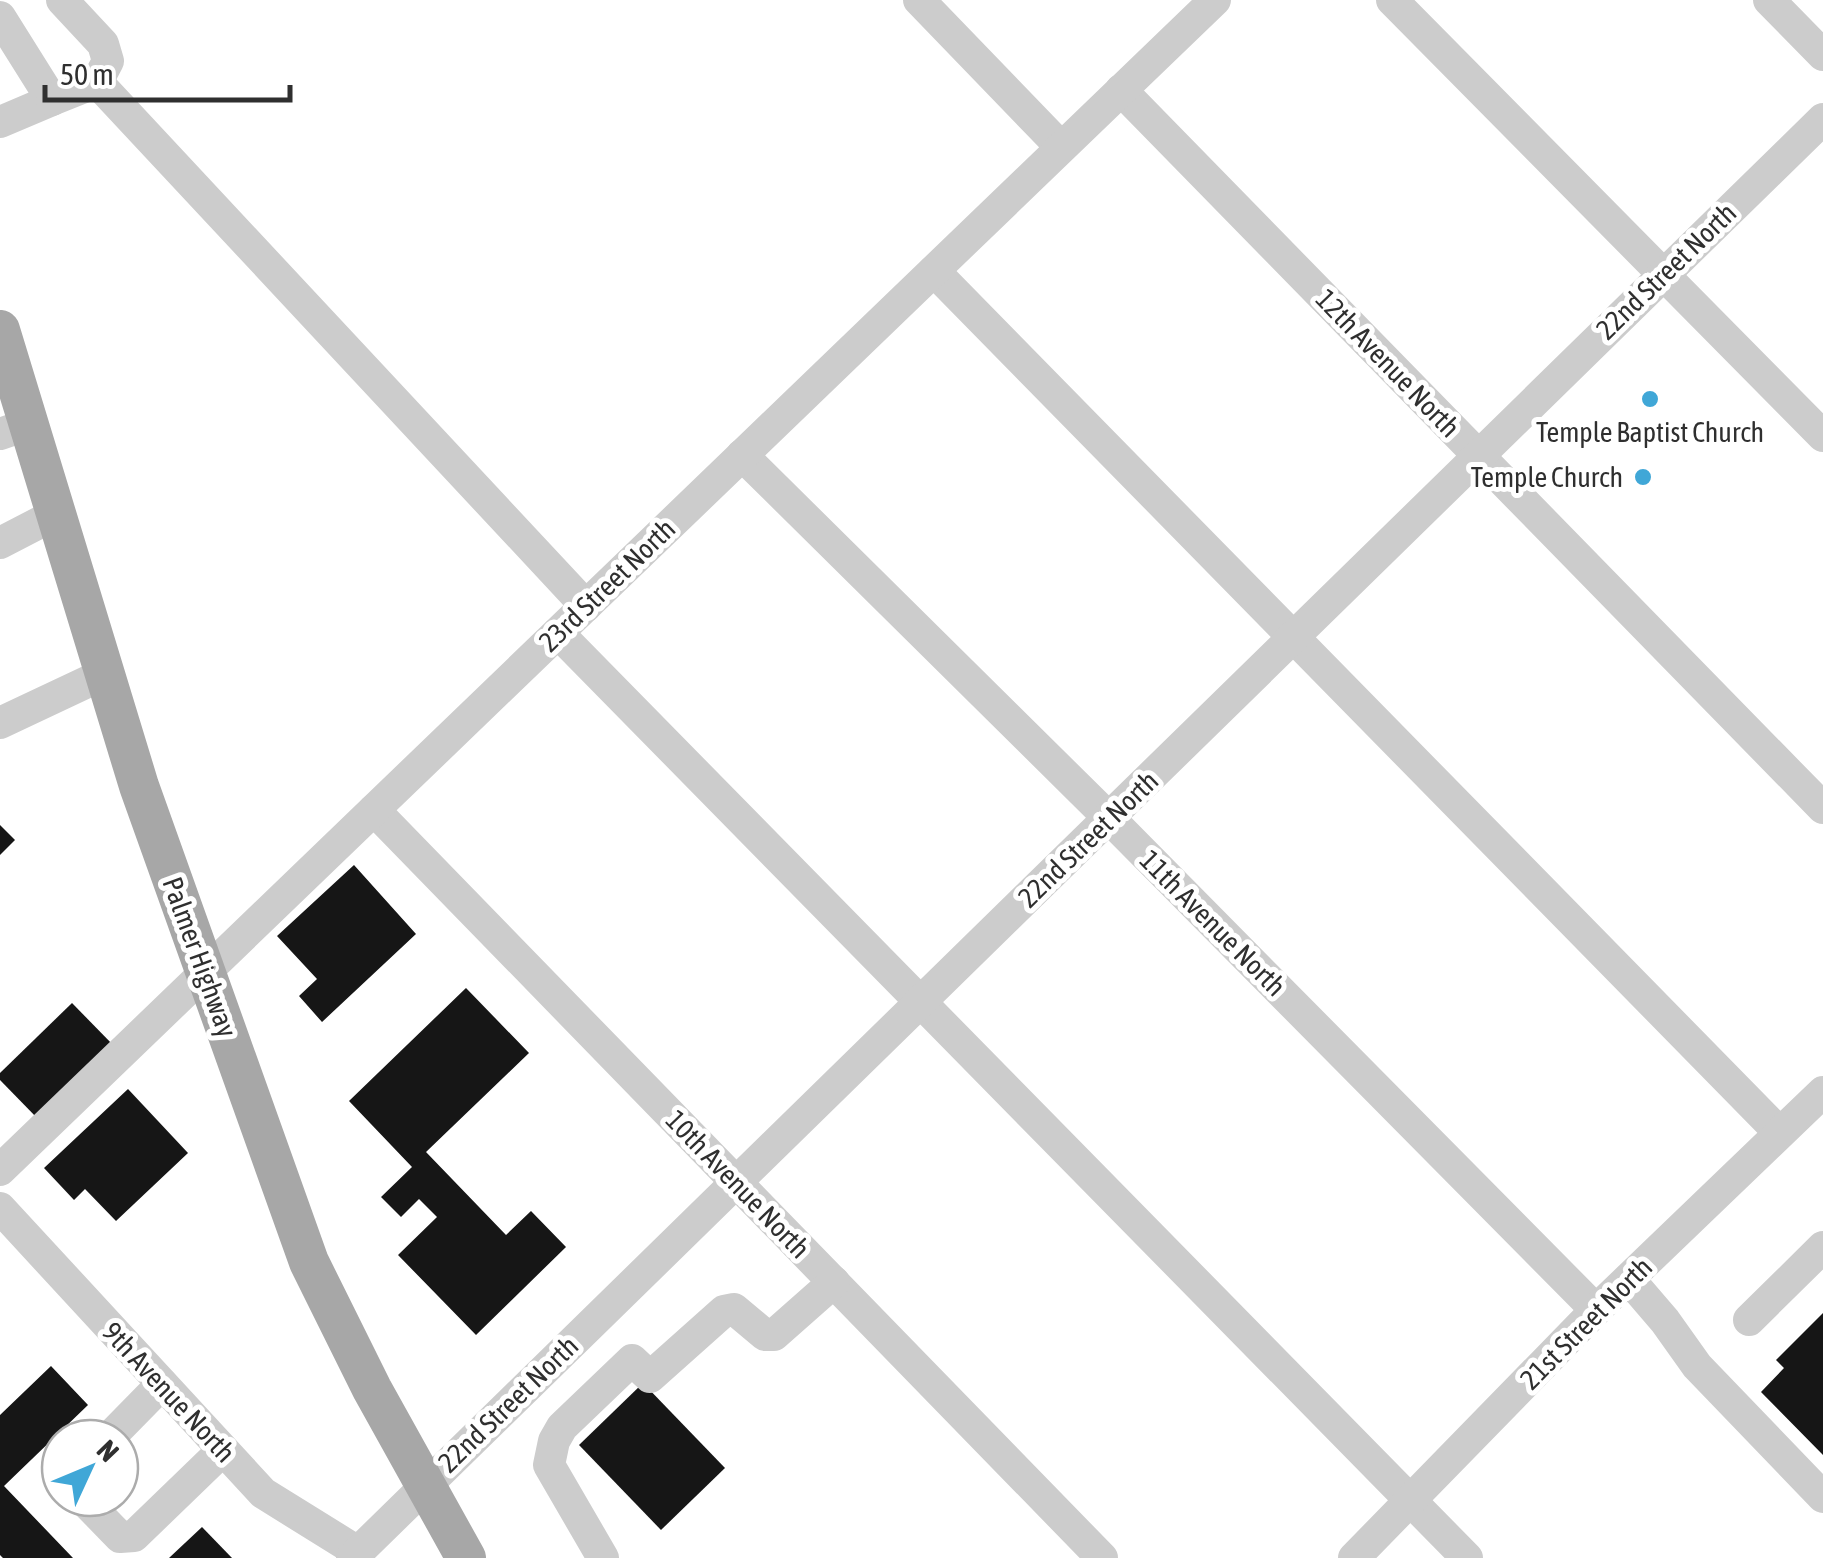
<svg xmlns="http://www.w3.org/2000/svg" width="1823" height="1558" viewBox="0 0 1823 1558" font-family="'Asap Condensed',sans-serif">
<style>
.building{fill:#161616}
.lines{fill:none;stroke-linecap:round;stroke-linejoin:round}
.minor{stroke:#ccc;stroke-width:32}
.major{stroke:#a7a7a7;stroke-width:40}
.poi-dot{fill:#40a7d7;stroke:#fff;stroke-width:4}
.labels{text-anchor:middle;stroke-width:10;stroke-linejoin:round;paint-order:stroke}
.street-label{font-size:28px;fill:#2f2f2f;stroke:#fff}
.poi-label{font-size:28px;fill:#2f2f2f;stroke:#fff}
</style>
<rect width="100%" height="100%" fill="#fff"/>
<!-- building -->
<g class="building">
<polygon points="0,825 15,840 0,855"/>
<polygon points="354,865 416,934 322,1022 299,996 317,979 277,936"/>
<polygon points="466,988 529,1053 426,1152 506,1235 531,1211 566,1247 476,1335 398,1255 437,1217 419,1199 401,1217 381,1197 412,1167 349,1101"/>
<polygon points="72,1003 115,1047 39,1120 0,1080 0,1073"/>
<polygon points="128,1089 188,1153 116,1221 85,1189 74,1200 44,1168"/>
<polygon points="1823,1313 1823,1455 1761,1392 1784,1368 1776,1360"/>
<polygon points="51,1366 88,1405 4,1486 73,1558 3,1558 0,1555 0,1415"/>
<polygon points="643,1383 725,1468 661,1530 579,1445"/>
<polygon points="202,1527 232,1558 169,1558"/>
</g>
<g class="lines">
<!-- minor -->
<g class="minor">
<polyline points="62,0 103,44 108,61 97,82"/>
<polyline points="919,0 1061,147"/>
<polyline points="1392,0 1823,436"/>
<polyline points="1769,0 1823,55"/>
<polyline points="0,17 52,100 0,122"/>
<polyline points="1121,90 1823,808"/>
<polyline points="52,100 97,82 586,606"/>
<polyline points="934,271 1779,1132"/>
<polyline points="0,434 29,424"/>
<polyline points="742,455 1109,818 1596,1310"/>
<polyline points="0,543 56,514"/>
<polyline points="558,633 1467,1558"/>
<polyline points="0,723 104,674"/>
<polyline points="374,810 1102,1558"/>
<polyline points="0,1170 1215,0"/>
<polyline points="0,1208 263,1493 358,1552"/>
<polyline points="1629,1279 1665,1321 1697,1366 1823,1497"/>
<polyline points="1749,1320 1823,1247"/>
<polyline points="109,1438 162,1384"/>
<polyline points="82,1498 120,1537 134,1536 223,1450"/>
<polyline points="352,1558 1823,119"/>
<polyline points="603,1558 549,1465 554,1441 562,1427 632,1360 650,1377 724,1311 734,1309 765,1335 774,1335 834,1282"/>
<polyline points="1354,1558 1596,1310 1823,1092"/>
</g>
<!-- major -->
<polyline class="major" points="0,330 139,786 309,1262 372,1389 466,1558"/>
</g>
<!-- markers -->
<g class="poi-dot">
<circle cx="1650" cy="399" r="10"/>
<circle cx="1643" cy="477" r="10"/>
</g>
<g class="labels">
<!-- street labels -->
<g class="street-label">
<text transform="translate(1666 271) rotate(-44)" y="10">22nd Street North</text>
<text transform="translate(1388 363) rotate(46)" y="10">12th Avenue North</text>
<text transform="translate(607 585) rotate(-44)" y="10">23rd Street North</text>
<text transform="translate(1088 839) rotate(-44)" y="10">22nd Street North</text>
<text transform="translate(1213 923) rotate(45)" y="10">11th Avenue North</text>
<text transform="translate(200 957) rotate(70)" y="10">Palmer Highway</text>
<text transform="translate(738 1184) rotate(46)" y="10">10th Avenue North</text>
<text transform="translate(1586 1323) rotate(-45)" y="10">21st Street North</text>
<text transform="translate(169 1392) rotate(47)" y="10">9th Avenue North</text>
<text transform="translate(508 1404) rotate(-44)" y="10">22nd Street North</text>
</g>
<!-- poi labels -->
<g class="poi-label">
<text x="1650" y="442">Temple Baptist Church</text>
<text x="1623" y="487" text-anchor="end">Temple Church</text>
</g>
</g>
<!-- north arrow -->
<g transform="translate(90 1468) rotate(46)"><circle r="48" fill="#ffffff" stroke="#acacac" stroke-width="2.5"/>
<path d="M0-8L18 38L0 25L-18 38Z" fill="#40a7d7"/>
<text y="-15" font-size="28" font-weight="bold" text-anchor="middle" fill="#2f2f2f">N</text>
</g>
<!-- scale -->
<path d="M45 85v15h245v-15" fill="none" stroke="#2f2f2f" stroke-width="5"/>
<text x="60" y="85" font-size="30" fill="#2f2f2f" stroke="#ffffff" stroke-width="8" paint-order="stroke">50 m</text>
</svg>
